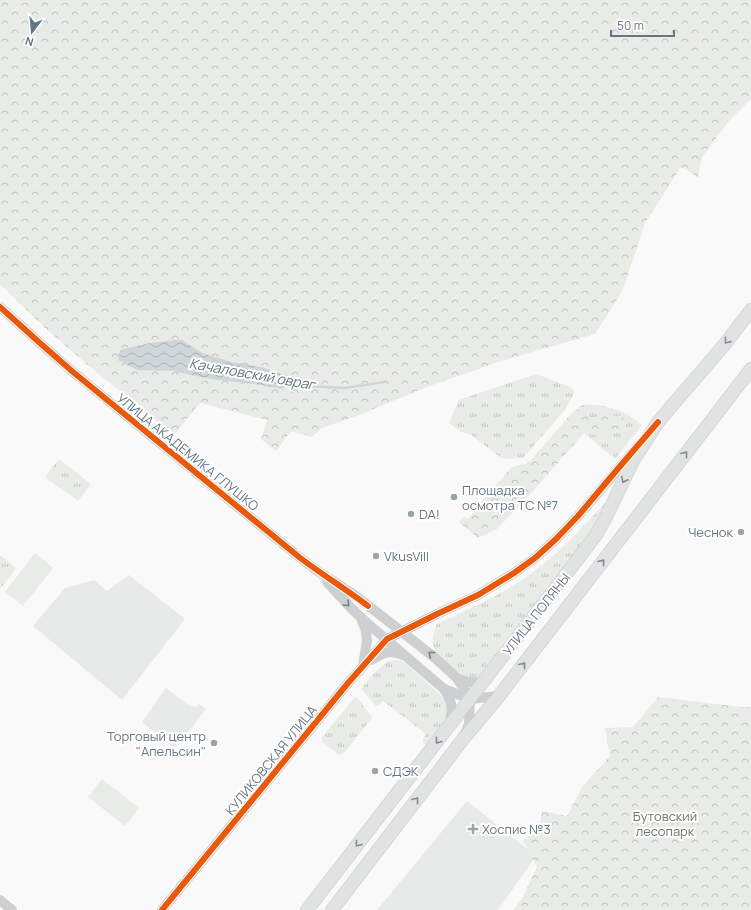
<svg xmlns="http://www.w3.org/2000/svg" width="751" height="910" viewBox="0 0 751 910" font-family="Manrope,sans-serif">
<style>
.built{fill:#e8e9e9}
.grass{fill:url(#grass-tufts)}
.forest{fill:url(#forest-crowns)}
.pitch{fill:#e8ebe6}
.water{fill:url(#water-waves)}
.lines{fill:none;stroke-linecap:round;stroke-linejoin:round}
.stream{stroke:#ced6d9;stroke-width:2.5}
.secondary-casing{stroke:#d5d6d7;stroke-width:14}
.tertiary{stroke:#cecfd0;stroke-width:10}
.secondary{stroke:#e1e2e2;stroke-width:12}
.cycleway-casing{stroke:#fff;stroke-width:8}
.cycleway{stroke:#e8590c;stroke-width:6}
.oneway{stroke:#7e8c96}
.oneway2{stroke:#707f8b}
.poi-dot{fill:#99a4ac;stroke:#fff;stroke-width:1.5}
.labels{text-anchor:middle;stroke-width:4;stroke-linejoin:round;paint-order:stroke}
.street-label{font-size:13px;fill:#657683;stroke:#fff}
.poi-label{font-size:13px;fill:#657683;stroke:#fff;text-anchor:start}
.park-label{font-size:13px;fill:#687a64;stroke:#fff}
.water-label{font-size:14px;font-style:italic;fill:#60757c;stroke:#fff}
</style>
<defs>
<pattern id="grass-tufts" width="24" height="20" patternUnits="userSpaceOnUse"><rect width="24" height="20" fill="#e8ebe6"/><path d="M3 7l-1-3M5 7V3M7 7l1-3M15 17l-1-3M17 17v-4M19 17l1-3" fill="none" stroke="#c0c3c0"/></pattern>
<pattern id="forest-crowns" width="20" height="18" patternUnits="userSpaceOnUse"><rect width="20" height="18" fill="#e8ebe6"/><path d="M2 6a3 3 0 1 1 6 0M12 15a3 3 0 1 1 6 0" fill="none" stroke="#c0c3c0"/></pattern>
<pattern id="water-waves" width="16" height="10" patternUnits="userSpaceOnUse"><rect width="16" height="10" fill="#ced6d9"/><path d="M0 5q4-4 8 0t8 0" fill="none" stroke="#abb2b5"/></pattern>
</defs>
<rect width="100%" height="100%" fill="#f9f9f9"/>
<!-- built -->
<g class="built">
<polygon points="129,575 185,619 122,700 33,626 65,588 94,580 107,591"/>
<polygon points="166,688 190,706 197,707 199,704 206,709 175,749 142,722"/>
<polygon points="467,801 536,856 498,910 377,910"/>
</g>
<!-- grass -->
<g class="grass">
<polygon points="536,374 570,387 574,390 573,395 565,410 523,458 504,459 497,455 470,434 461,432 449,423 459,400 461,399"/>
<path d="M 583,405 C 594,403 614,408 625,413 C 630,416 636,420 641,424 L 642,425 L 615,459 L 584,433 L 599,435 L 614,428 L 620,431 L 599,420 L 592,422 L 586,414 L 577,410 L 573,412 L 579,407 Z"/>
<polygon points="59,459 91,484 78,501 45,477"/>
<path d="M 611,496 L 597,525 L 480,676 L 469,679 C 459,673 436,657 433,645 C 432,638 434,631 437,624 C 469,609 501,595 529,575 C 560,553 586,524 611,496 Z"/>
<polygon points="0,555 16,568 0,589"/>
<polygon points="397,660 404,662 445,699 448,705 447,719 427,746 423,743 423,739 426,734 383,701 379,705 376,706 361,689 374,673 388,661"/>
<polygon points="355,697 359,700 372,718 345,752 339,755 322,742 322,737"/>
</g>
<!-- forest -->
<g class="forest">
<polygon points="0,0 751,0 751,99 729,121 702,157 698,177 681,167 645,223 622,292 595,334 501,361 427,387 354,417 322,428 312,437 291,431 276,451 261,439 267,420 200,403 174,435 89,366 44,327 0,284"/>
<polygon points="577,410 581,410 586,414 593,422 599,420 605,415 622,416 626,420 626,427 620,431 614,428 599,435 584,433 533,491 497,529 478,538 459,522 465,516 467,519 476,511 475,509 512,467 525,464 530,461 573,412"/>
<polygon points="658,697 740,707 751,707 751,910 513,910 522,899 537,867 523,840 539,831 542,811 567,816 583,786 610,756 605,728 633,727"/>
</g>
<!-- pitch -->
<g class="pitch">
<polygon points="35,553 53,568 23,606 5,592"/>
<polygon points="102,779 139,808 125,826 88,797"/>
</g>
<!-- water -->
<polygon class="water" points="174,340 182,340 202,353 232,362 265,368 295,378 282,389 255,384 211,379 173,371 137,370 118,360 120,350 150,343"/>
<g class="lines">
<!-- stream -->
<polyline class="stream" points="287,383 307,386 344,388 385,382"/>
<defs>
<g id="secondary">
<polyline points="307,910 577,560 596,535 606,517 633,461 658,422 725,344 751,310"/>
<polyline points="332,910 464,738 499,696 751,369"/>
</g>
</defs>
<!-- secondary casing -->
<use href="#secondary" class="secondary-casing"/>
<!-- tertiary -->
<g class="tertiary">
<polyline points="0,307 41,344 73,372 299,557 316,570 356,596 434,657 457,678 470,699 469,724 465,734"/>
<path d="M 327,582 L 352,609 L 367,623 L 444,689 C 454,704 452,709 450,726"/>
<polyline points="361,618 366,631 367,641 363,666"/>
<path d="M 371,660 C 384,653 388,649 403,655"/>
<path d="M 457,678 C 469,683 475,684 487,679"/>
<polyline points="444,689 470,699 499,696"/>
<polyline points="0,900 12,910"/>
<polyline points="162,910 348,683 387,639 437,614 478,595 514,573 535,558 556,539 578,516 639,445"/>
</g>
<!-- secondary -->
<use href="#secondary" class="secondary"/>
<defs>
<g id="cycleway">
<path d="M 0,307 L 41,344 L 73,372 L 299,557 C 321,574 346,589 368,606"/>
<polyline points="162,910 348,683 387,639 437,614 478,595 514,573 535,558 556,539 578,516 616,471 658,422"/>
</g>
</defs>
<!-- cycleway casing -->
<use href="#cycleway" class="cycleway-casing"/>
<!-- cycleway -->
<use href="#cycleway" class="cycleway"/>
</g>
<!-- one-way arrows -->
<defs><path id="oneway-chevron" d="M-2-3.5L2.5 0L-2 3.5" fill="none" stroke-width="1.6" stroke-linecap="round" stroke-linejoin="round"/></defs>
<g class="oneway">
<use href="#oneway-chevron" transform="translate(727 341) rotate(128)"/>
<use href="#oneway-chevron" transform="translate(685 454) rotate(-52)"/>
<use href="#oneway-chevron" transform="translate(624 480) rotate(116)"/>
<use href="#oneway-chevron" transform="translate(602 562) rotate(-52)"/>
<use href="#oneway-chevron" transform="translate(523 665) rotate(-52)"/>
<use href="#oneway-chevron" transform="translate(438 741) rotate(128)"/>
<use href="#oneway-chevron" transform="translate(416 800) rotate(-53)"/>
<use href="#oneway-chevron" transform="translate(358 844) rotate(128)"/>
</g>
<g class="oneway2">
<use href="#oneway-chevron" transform="translate(347 604) rotate(46)"/>
<use href="#oneway-chevron" transform="translate(431 654) rotate(-141)"/>
</g>
<!-- markers -->
<g class="poi-dot">
<circle cx="454" cy="497" r="4"/>
<circle cx="411" cy="514" r="4"/>
<circle cx="741" cy="532" r="4"/>
<circle cx="376" cy="556" r="4"/>
<circle cx="214" cy="743" r="4"/>
<circle cx="375" cy="771" r="4"/>
<path d="M471 823h4v4h4v4h-4v4h-4v-4h-4v-4h4z"/>
</g>
<g class="labels">
<!-- street labels -->
<g class="street-label">
<text transform="translate(188 452) rotate(39)" y="5">УЛИЦА АКАДЕМИКА ГЛУШКО</text>
<text transform="translate(536 614) rotate(-52)" y="5">УЛИЦА ПОЛЯНЫ</text>
<text transform="translate(271 760) rotate(-51)" y="5">КУЛИКОВСКАЯ УЛИЦА</text>
</g>
<!-- poi labels -->
<g class="poi-label">
<text x="462" y="495">Площадка<tspan x="462" dy="15">осмотра ТС №7</tspan></text>
<text x="419" y="519">DA!</text>
<text x="733" y="537" text-anchor="end">Чеснок</text>
<text x="384" y="561">VkusVill</text>
<text x="206" y="741" text-anchor="end">Торговый центр<tspan x="206" dy="15">"Апельсин"</tspan></text>
<text x="383" y="776">СДЭК</text>
<text x="482" y="834">Хоспис №3</text>
</g>
<!-- park labels -->
<g class="park-label">
<text x="665" y="821">Бутовский<tspan x="665" dy="15">лесопарк</tspan></text>
</g>
<!-- water labels -->
<g class="water-label">
<text transform="translate(252 374) rotate(10)" y="5">Качаловский овраг</text>
</g>
</g>
<!-- north arrow -->
<g transform="translate(32 32) rotate(196)" stroke="#ffffff" stroke-width="3" paint-order="stroke">
<path d="M0-3L7 15L0 10L-7 15Z" fill="#657683"/>
<text y="-6" font-size="11" font-weight="bold" text-anchor="middle" fill="#657683">N</text>
</g>
<!-- scale -->
<path d="M611 30v6h63v-6" fill="none" stroke="#657683" stroke-width="2"/>
<text x="617" y="30" font-size="12" fill="#657683" stroke="#ffffff" stroke-width="3" paint-order="stroke">50 m</text>
</svg>
